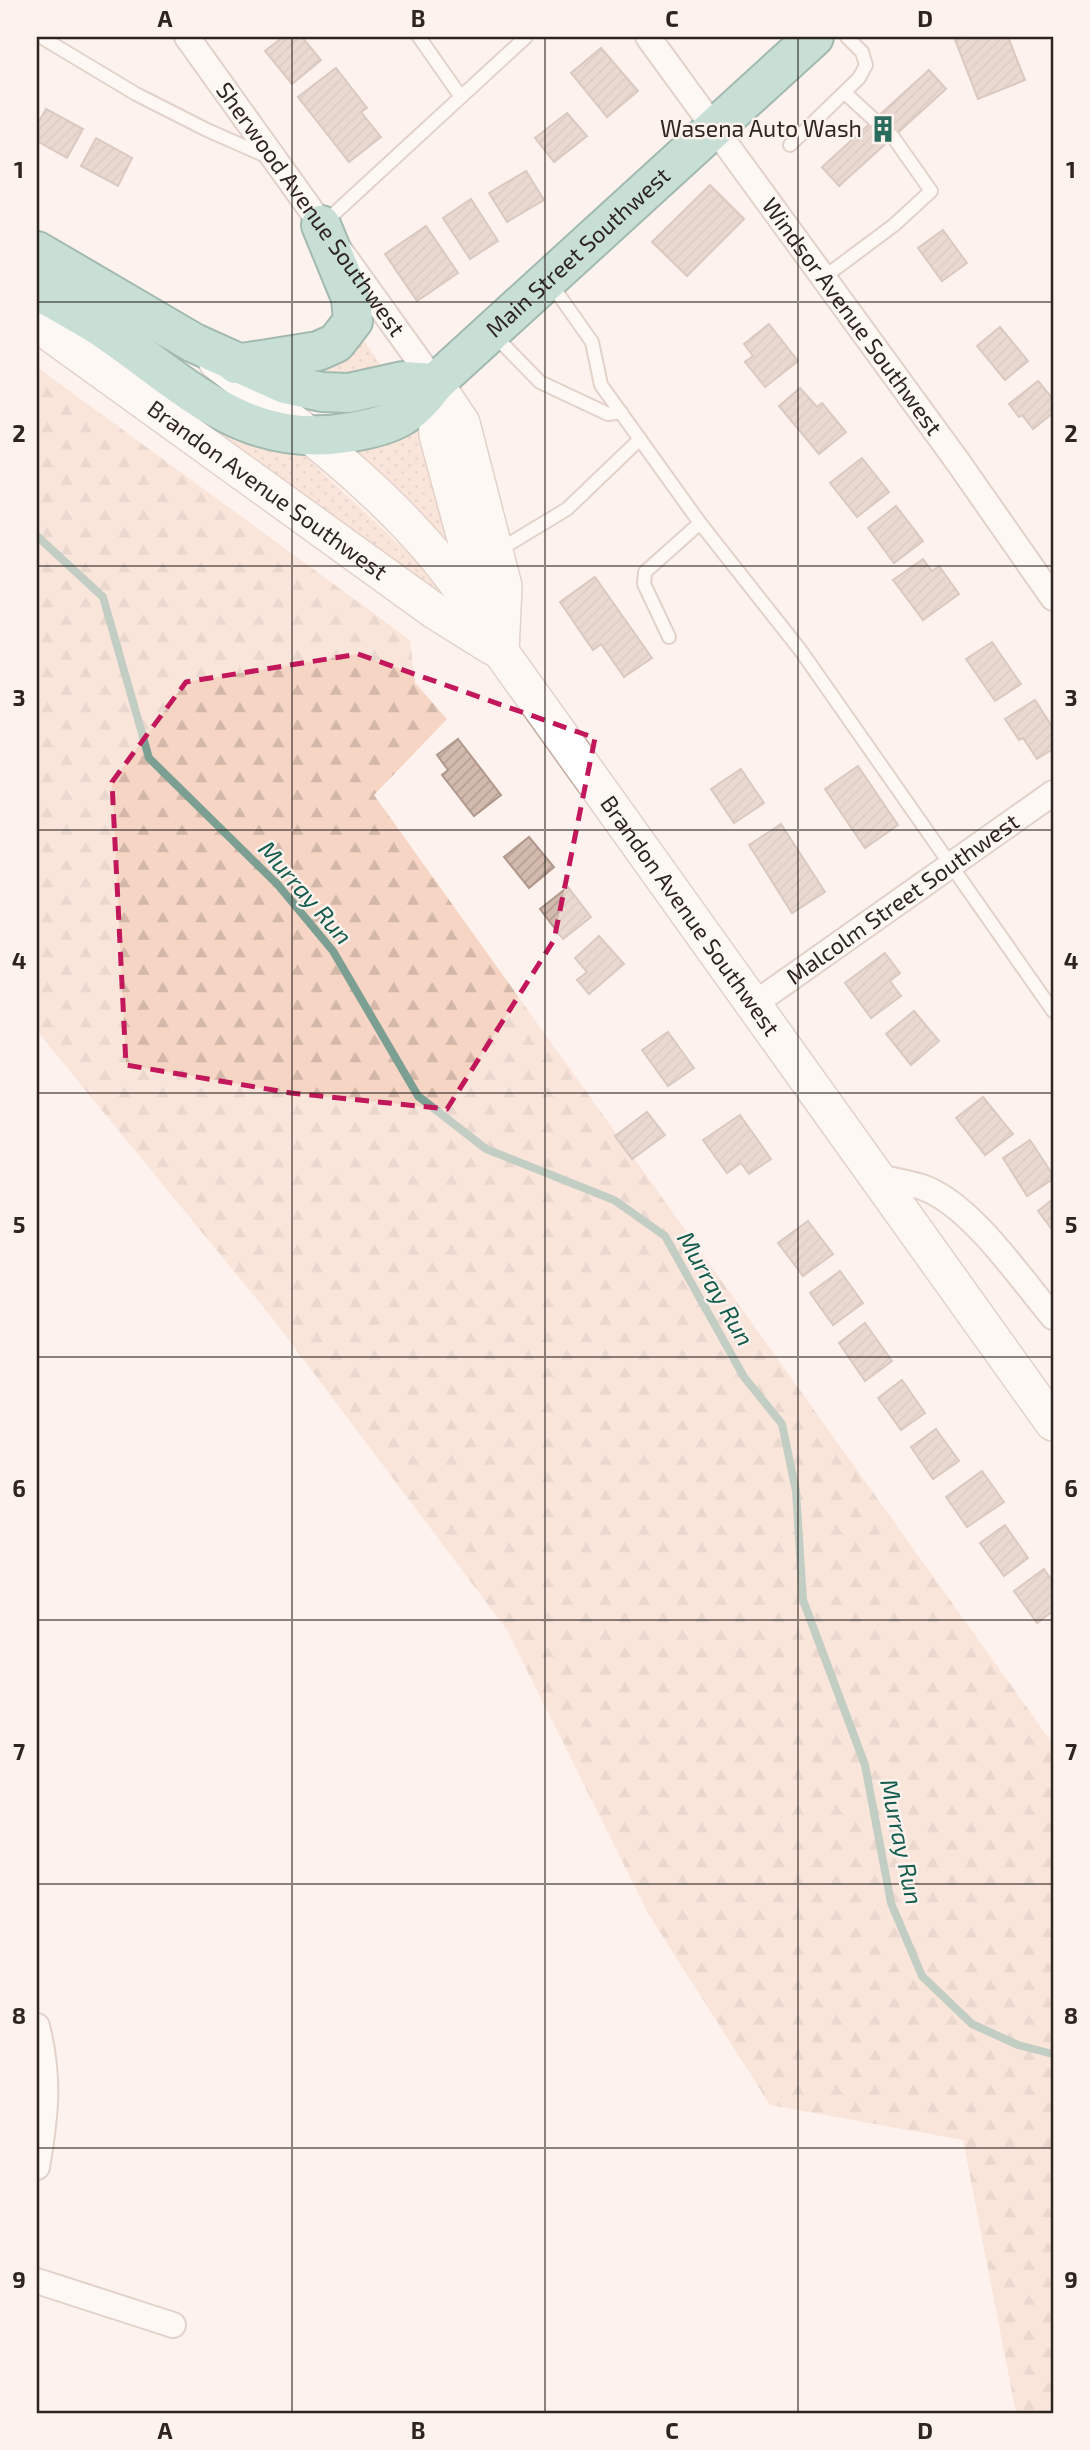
<svg xmlns="http://www.w3.org/2000/svg" width="1090" height="2450" viewBox="0 0 1090 2450" font-family="'Exo 2',sans-serif">
<style>
.grass{fill:url(#grass-dots)}
.forest{fill:url(#forest-firs)}
.lines{fill:none;stroke-linecap:round;stroke-linejoin:round}
.stream{stroke:#7b9f93;stroke-width:8}
.building{fill:url(#building-hatch);stroke:#b0988d;stroke-width:2}
.lane-casing{stroke:#c3aba0;stroke-width:16}
.street-casing{stroke:#c3aba0;stroke-width:28}
.secondary-casing{stroke:#c3aba0;stroke-width:38}
.primary-casing{stroke:#347666;stroke-width:42}
.lane{stroke:#fff;stroke-width:12}
.street{stroke:#fff;stroke-width:24}
.secondary{stroke:#fff;stroke-width:35}
.primary{stroke:#88c7b9;stroke-width:38}
.marked{fill:none;stroke:#c2185b;stroke-width:5;stroke-dasharray:14 9;stroke-linejoin:round}
.grid{fill:none;stroke:#2e2521;stroke-width:2;stroke-opacity:0.55}
.labels{text-anchor:middle;stroke-width:5;stroke-linejoin:round;paint-order:stroke}
.poi-label{font-size:23px;fill:#2e2521;stroke:#fdf2ed;text-anchor:end}
.street-label{font-size:23px;fill:#2e2521;stroke:#fdf2ed}
.water-label{font-size:24px;font-style:italic;fill:#145c4d;stroke:#fdf2ed}
.neatline{fill:none;stroke:#2e2521;stroke-width:2.5}
.grid-label{font-size:23px;text-anchor:middle;font-weight:bold;fill:#2e2521}
</style>
<defs>
<pattern id="grass-dots" width="8" height="8" patternUnits="userSpaceOnUse" patternTransform="scale(1.75)"><rect width="8" height="8" fill="#f6d5c5"/><path d="M2 2h.1M6 6h.1" fill="none" stroke="#d3b7a9" stroke-width="1.8" stroke-linecap="round"/></pattern>
<pattern id="forest-firs" width="22" height="20" patternUnits="userSpaceOnUse" patternTransform="scale(1.75)"><rect width="22" height="20" fill="#f6d5c5"/><path d="M5 1l3.5 6h-7zM16 11l3.5 6h-7z" fill="#d3b7a9"/></pattern>
<pattern id="building-hatch" width="6" height="6" patternUnits="userSpaceOnUse" patternTransform="scale(1.75)"><rect width="6" height="6" fill="#d3baae"/><path d="M-1 1l2-2M0 6l6-6M5 7l2-2" fill="none" stroke="#b5a095"/></pattern>
</defs>
<rect width="100%" height="100%" fill="#fdf2ed"/>
<!-- grass -->
<g class="grass">
<path d="M 359,333 L 382,367 C 350,380 319,373 287,365 Z"/>
<polygon points="203,422 224,433 248,441 305,456 426,570 455,605 199,426"/>
<polygon points="421,429 456,557 350,451 373,448"/>
</g>
<!-- forest -->
<polygon class="forest" points="37,367 410,640 415,683 447,719 374,795 1053,1744 1053,2413 1016,2413 963,2140 770,2105 649,1915 507,1630 273,1319 37,1031"/>
<g class="lines">
<!-- stream -->
<polyline class="stream" points="37,536 103,597 149,758 278,885 333,951 418,1096 486,1149 614,1200 665,1236 744,1377 782,1424 796,1491 803,1600 865,1765 891,1903 922,1976 972,2024 1018,2045 1053,2054"/>
</g>
<!-- building -->
<g class="building">
<polygon points="283,37 302,37 321,60 292,84 265,51"/>
<polygon points="954,37 1008,37 1025,80 978,99"/>
<polygon points="601,48 638,91 607,117 571,73"/>
<polygon points="336,68 367,108 361,112 381,137 349,162 298,97"/>
<polygon points="929,70 946,89 839,186 822,167"/>
<polygon points="46,109 83,129 67,158 37,141 37,125"/>
<polygon points="567,113 587,136 554,162 535,138"/>
<polygon points="96,138 132,158 118,186 81,166"/>
<polygon points="526,171 544,200 507,222 489,193"/>
<polygon points="710,185 744,219 687,276 652,242"/>
<polygon points="471,199 498,241 470,259 443,218"/>
<polygon points="426,226 458,273 417,301 385,254"/>
<polygon points="943,230 967,263 942,281 918,248"/>
<polygon points="769,324 798,361 765,387 745,362 753,356 744,344"/>
<polygon points="1000,327 1028,361 1005,380 977,346"/>
<polygon points="1038,381 1053,399 1053,413 1033,429 1022,415 1019,417 1009,404"/>
<polygon points="800,388 817,407 822,403 846,432 819,454 779,406"/>
<polygon points="862,458 889,492 857,517 830,483"/>
<polygon points="896,506 923,541 894,563 868,528"/>
<polygon points="923,559 932,571 939,566 959,594 923,620 893,580"/>
<polygon points="595,577 652,658 624,677 601,644 593,650 560,602"/>
<polygon points="992,642 1021,684 995,701 966,659"/>
<polygon points="1035,700 1053,728 1053,749 1037,759 1023,738 1019,740 1005,719"/>
<polygon points="458,739 501,795 474,816 442,775 448,770 437,755"/>
<polygon points="858,766 898,825 865,848 825,789"/>
<polygon points="741,769 764,803 734,823 711,789"/>
<polygon points="781,824 825,892 792,913 749,845"/>
<polygon points="529,837 554,867 529,888 504,857"/>
<polygon points="568,887 591,917 563,939 540,909"/>
<polygon points="599,936 624,964 589,994 577,980 587,972 575,958"/>
<polygon points="885,953 900,973 890,981 901,996 871,1018 845,983"/>
<polygon points="914,1011 939,1041 911,1065 886,1034"/>
<polygon points="668,1032 694,1068 668,1086 642,1050"/>
<polygon points="983,1097 1013,1134 985,1155 956,1118"/>
<polygon points="647,1112 665,1135 632,1159 615,1136"/>
<polygon points="740,1115 771,1159 749,1174 741,1163 727,1173 703,1140"/>
<polygon points="1030,1140 1053,1175 1053,1179 1027,1196 1003,1158"/>
<polygon points="1053,1199 1053,1231 1038,1211"/>
<polygon points="808,1221 833,1254 803,1276 778,1243"/>
<polygon points="840,1271 863,1303 833,1325 810,1293"/>
<polygon points="865,1323 892,1361 865,1381 839,1343"/>
<polygon points="902,1380 925,1413 901,1430 878,1398"/>
<polygon points="936,1429 959,1461 933,1479 911,1447"/>
<polygon points="982,1471 1004,1502 967,1527 946,1497"/>
<polygon points="1005,1525 1028,1558 1004,1576 980,1543"/>
<polygon points="1044,1569 1053,1582 1053,1611 1037,1623 1014,1591"/>
</g>
<g class="lines">
<defs>
<g id="lane">
<polyline points="41,37 136,94 207,130 266,156"/>
<polyline points="419,37 461,97"/>
<polyline points="790,145 859,78 866,65 862,52 847,37"/>
<polyline points="324,223 526,37"/>
<polyline points="823,278 894,225 931,191 893,137 845,93"/>
<polyline points="551,284 592,342 601,385 700,523 801,651 1053,1011"/>
<polyline points="494,335 540,382 608,414 621,412"/>
<polyline points="497,547 509,544 567,509 640,439"/>
<polyline points="669,637 644,584 645,572 700,523"/>
</g>
<g id="street">
<path id="s1" d="M 187,37 L 435,383"/>
<path id="s2" d="M 648,37 L 958,462 L 1053,598"/>
<path id="s3" d="M 754,1004 L 1053,793"/>
<path d="M 879,1177 C 894,1181 912,1183 927,1189 C 974,1209 1020,1278 1053,1317"/>
<path d="M 37,2026 C 50,2079 46,2114 37,2167"/>
<polyline points="37,2281 173,2325"/>
</g>
<g id="secondary">
<path id="s4" d="M 37,324 L 436,612 L 492,647"/>
<path id="s5" d="M 216,361 C 298,426 393,496 455,581 C 471,604 486,629 501,652 L 1053,1423"/>
<polyline points="435,383 462,423 504,586 501,652"/>
<polyline points="435,383 437,435 473,568 486,606"/>
</g>
<g id="primary">
<polyline points="37,251 194,343 285,384 322,392 349,393 403,381 435,383"/>
<path id="s6" d="M 37,290 C 58,302 80,314 101,327 C 183,382 243,452 352,432 C 393,425 410,417 435,383 L 814,37"/>
<polyline points="236,364 318,351 336,343 353,321 351,298 321,225"/>
</g>
</defs>
<!-- lane casing -->
<use href="#lane" class="lane-casing"/>
<!-- street casing -->
<use href="#street" class="street-casing"/>
<!-- secondary casing -->
<use href="#secondary" class="secondary-casing"/>
<!-- primary casing -->
<use href="#primary" class="primary-casing"/>
<!-- lane -->
<use href="#lane" class="lane"/>
<!-- street -->
<use href="#street" class="street"/>
<!-- secondary -->
<use href="#secondary" class="secondary"/>
<!-- primary -->
<use href="#primary" class="primary"/>
</g>
<!-- marked area -->
<path d="M0 0H1090V2450H0ZM 358,654 L 595,738 L 554,940 L 447,1109 L 291,1093 L 126,1065 L 112,782 L 186,682 Z" fill="#fdf2ed" fill-opacity=".55" fill-rule="evenodd"/>
<path class="marked" d="M 358,654 L 595,738 L 554,940 L 447,1109 L 291,1093 L 126,1065 L 112,782 L 186,682 Z"/>
<!-- grid -->
<path class="grid" d="M 292,37 L 292,2413M 545,37 L 545,2413M 798,37 L 798,2413M 37,302 L 1053,302M 37,566 L 1053,566M 37,830 L 1053,830M 37,1093 L 1053,1093M 37,1357 L 1053,1357M 37,1620 L 1053,1620M 37,1884 L 1053,1884M 37,2148 L 1053,2148"/>
<!-- icons -->
<defs>
<symbol id="building-bare" viewBox="-9 -9 18 18"><path d="M-4-6H4V6H1V3H-1V6H-4ZM-2.5-4.3h1.7v1.8h-1.7ZM.8-4.3h1.7v1.8H.8ZM-2.5-1h1.7V.8h-1.7ZM.8-1h1.7V.8H.8Z" fill="#296c5d" stroke="#fdf2ed" stroke-width="2.5" paint-order="stroke"/></symbol>
</defs>
<g fill-rule="evenodd">
<use href="#building-bare" x="864" y="110" width="38" height="38"/>
</g>
<g class="labels">
<!-- poi labels -->
<g class="poi-label">
<text x="862" y="137">Wasena Auto Wash</text>
</g>
<!-- street labels -->
<g class="street-label">
<text dy="8" stroke="none"><textPath href="#s1" startOffset="212">Sherwood Avenue Southwest</textPath></text>
<text dy="8" stroke="none"><textPath href="#s6" startOffset="649">Main Street Southwest</textPath></text>
<text dy="8" stroke="none"><textPath href="#s2" startOffset="346">Windsor Avenue Southwest</textPath></text>
<text dy="8" stroke="none"><textPath href="#s4" startOffset="284">Brandon Avenue Southwest</textPath></text>
<text dy="8" stroke="none"><textPath href="#s3" startOffset="182">Malcolm Street Southwest</textPath></text>
<text dy="8" stroke="none"><textPath href="#s5" startOffset="735">Brandon Avenue Southwest</textPath></text>
</g>
<!-- water labels -->
<g class="water-label">
<text transform="translate(305 893) rotate(49)" y="8">Murray Run</text>
<text transform="translate(715 1289) rotate(60)" y="8">Murray Run</text>
<text transform="translate(901 1842) rotate(78)" y="8">Murray Run</text>
</g>
</g>
<!-- border -->
<rect width="1090" height="2450" fill="none" stroke="#fdf2ed" stroke-width="77"/>
<rect x="38" y="38" width="1014" height="2374" class="neatline"/>
<g class="grid-label">
<text x="165" y="27">A</text>
<text x="418" y="27">B</text>
<text x="672" y="27">C</text>
<text x="925" y="27">D</text>
<text x="19" y="178">1</text>
<text x="1071" y="178">1</text>
<text x="19" y="442">2</text>
<text x="1071" y="442">2</text>
<text x="19" y="706">3</text>
<text x="1071" y="706">3</text>
<text x="19" y="969">4</text>
<text x="1071" y="969">4</text>
<text x="19" y="1233">5</text>
<text x="1071" y="1233">5</text>
<text x="19" y="1497">6</text>
<text x="1071" y="1497">6</text>
<text x="19" y="1760">7</text>
<text x="1071" y="1760">7</text>
<text x="19" y="2024">8</text>
<text x="1071" y="2024">8</text>
<text x="19" y="2288">9</text>
<text x="1071" y="2288">9</text>
<text x="165" y="2439">A</text>
<text x="418" y="2439">B</text>
<text x="672" y="2439">C</text>
<text x="925" y="2439">D</text>
</g>
</svg>
